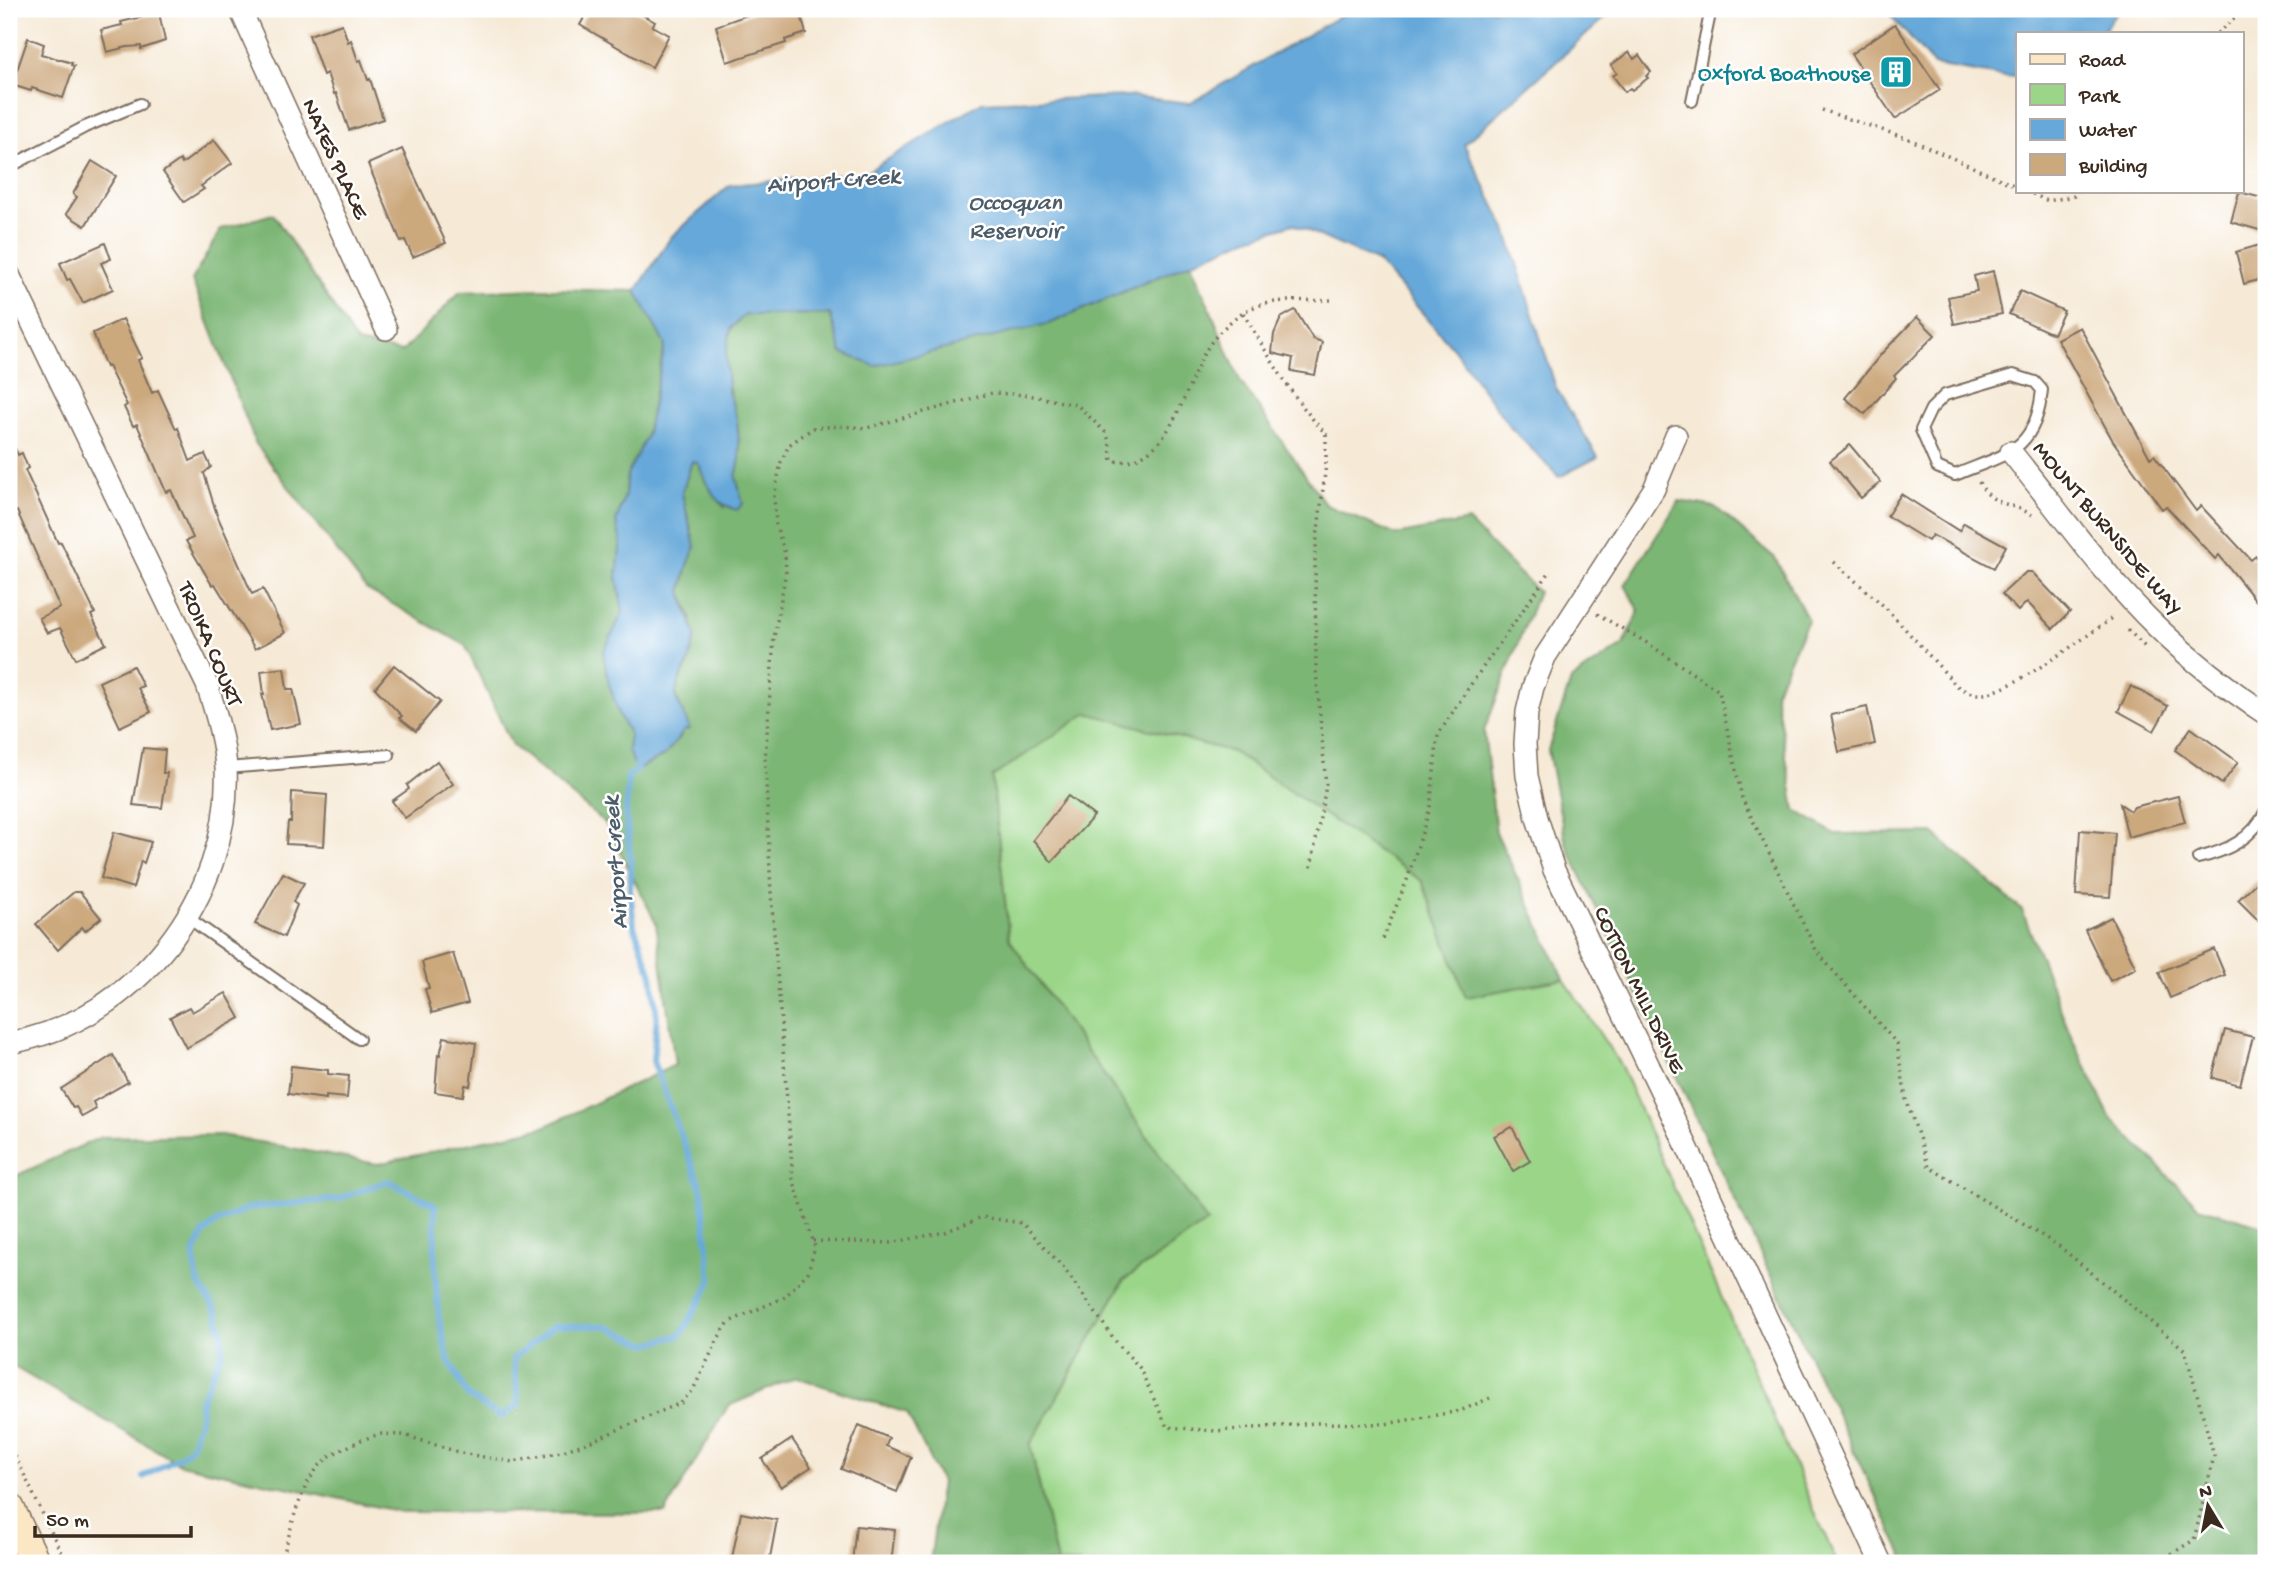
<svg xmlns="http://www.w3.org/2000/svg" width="2275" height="1572" viewBox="0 0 2275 1572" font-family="'Gochi Hand',sans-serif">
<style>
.green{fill:#9ad588;stroke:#6a8053;stroke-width:2}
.forest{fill:#7bb674;stroke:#5b7049;stroke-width:2}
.water{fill:#65a8d9;stroke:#50697c;stroke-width:2}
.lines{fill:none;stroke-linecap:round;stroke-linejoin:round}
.stream{stroke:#65a8d9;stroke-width:6}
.building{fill:#cca87d}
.lane-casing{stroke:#7c6d5f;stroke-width:14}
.street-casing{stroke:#7c6d5f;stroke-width:24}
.secondary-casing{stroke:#7c6d5f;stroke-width:33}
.path{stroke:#7c6d5f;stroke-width:3.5;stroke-dasharray:2 5;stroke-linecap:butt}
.lane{stroke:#fff;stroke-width:10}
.street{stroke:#fff;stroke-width:21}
.secondary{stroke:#fbe7c3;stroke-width:30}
.labels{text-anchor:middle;stroke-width:5;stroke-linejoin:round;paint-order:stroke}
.culture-label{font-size:23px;fill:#0d838f;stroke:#fff;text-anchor:end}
.street-label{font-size:23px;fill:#3b2a1e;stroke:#fff}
.water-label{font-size:24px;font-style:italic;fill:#4c5c69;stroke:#fff}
</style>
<rect width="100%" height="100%" fill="#fff"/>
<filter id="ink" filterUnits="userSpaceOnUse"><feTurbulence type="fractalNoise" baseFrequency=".0143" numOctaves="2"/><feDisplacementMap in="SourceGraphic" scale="14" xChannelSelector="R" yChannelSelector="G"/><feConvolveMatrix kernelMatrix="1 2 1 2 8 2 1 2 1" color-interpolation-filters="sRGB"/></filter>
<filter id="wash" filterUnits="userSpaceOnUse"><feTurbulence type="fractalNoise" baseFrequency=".00686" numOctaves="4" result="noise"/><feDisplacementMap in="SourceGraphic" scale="28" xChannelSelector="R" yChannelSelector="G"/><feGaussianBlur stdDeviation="1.57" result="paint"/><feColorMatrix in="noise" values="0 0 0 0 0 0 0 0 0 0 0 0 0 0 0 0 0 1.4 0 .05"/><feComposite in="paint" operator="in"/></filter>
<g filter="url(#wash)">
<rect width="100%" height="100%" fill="#f6ead7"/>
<!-- green -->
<polygon class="green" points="1087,712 1233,752 1422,881 1466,996 1564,979 1621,1066 1837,1563 1057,1563 1030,1445 1124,1280 1207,1222 1009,939 992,777"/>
<!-- forest -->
<g class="forest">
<path d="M 273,214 L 357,343 L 402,352 L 460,292 L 543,289 L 636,291 L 665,344 L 646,437 L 627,475 L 625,495 L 616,522 L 621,541 L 617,576 L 623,612 L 603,653 L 619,715 L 630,735 L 628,751 L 679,739 C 689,722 684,713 675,696 L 680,678 L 688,664 L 692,618 L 681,592 L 688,565 L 695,547 L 682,493 L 692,461 L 698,463 L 706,483 L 724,507 C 730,492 738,476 739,460 C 744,416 714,374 730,331 C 732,325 740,319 744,315 L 830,314 L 842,353 L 1051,323 L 1191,263 L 1240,381 L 1326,505 L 1396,535 L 1468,521 L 1538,592 L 1484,731 L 1496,832 L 1564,979 L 1466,997 L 1422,881 L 1233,752 L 1087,713 L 992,777 L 1009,939 L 1207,1222 L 1124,1280 L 1030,1445 L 1057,1563 L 930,1563 L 941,1482 L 907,1413 L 796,1377 L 728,1406 L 665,1513 L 401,1512 L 180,1464 L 9,1364 L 9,1179 L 101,1137 L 221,1135 L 377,1164 L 544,1127 L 675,1065 L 656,923 L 606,824 L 512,745 L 465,645 L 366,589 L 256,444 L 192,280 L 221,229 Z"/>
<polygon points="1679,501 1715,507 1775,558 1808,620 1775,692 1795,810 1835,834 1933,833 2022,910 2071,1036 2110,1117 2199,1207 2266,1227 2266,1563 1907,1563 1566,844 1548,750 1571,680 1624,644 1639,611 1625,585"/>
</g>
<!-- water -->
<g class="water">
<path d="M 1352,9 L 1615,9 L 1464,144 L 1506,229 L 1556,388 L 1598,457 L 1559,477 L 1511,428 L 1453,348 L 1378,262 L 1293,224 L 1246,239 L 1051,323 L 875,366 L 842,353 L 830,314 L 745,315 L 731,328 L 726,353 L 728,391 L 737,419 L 740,459 L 736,477 L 743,504 L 737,510 C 711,503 709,484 698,463 L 692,461 L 682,493 L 695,547 L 688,565 L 681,592 L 696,636 L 688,664 L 680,678 L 675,696 L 690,729 L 685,730 L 665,755 L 637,770 L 628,751 L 630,735 L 619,715 L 609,684 L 603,653 L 623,612 L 617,576 L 621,541 L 616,522 L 625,495 L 627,475 L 646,437 L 665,345 L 636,291 L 671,237 L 730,185 L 865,173 L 982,102 L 1130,96 L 1190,103 Z"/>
<polygon points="1885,9 2119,9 2102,33 2018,33 2018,76 2005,77 1934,65"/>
</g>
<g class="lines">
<!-- stream -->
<polyline class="stream" points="143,1477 182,1455 192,1445 201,1414 200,1403 222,1352 222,1334 217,1312 198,1282 196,1272 194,1254 203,1234 217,1222 249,1208 338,1199 388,1181 435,1205 435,1270 439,1319 448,1359 468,1396 501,1417 519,1404 513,1359 554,1326 604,1326 647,1344 681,1335 711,1282 702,1191 653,1061 657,1016 652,975 634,926 630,890 631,864 626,817 628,776 637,770 637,761"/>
</g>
<g id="blocks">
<!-- building -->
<g class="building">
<polygon points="589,9 632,9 655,22 652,26 669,35 652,67 580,25"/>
<polygon points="764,9 799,9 806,33 785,40 786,43 727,62 716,26"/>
<polygon points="159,13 165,41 141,49 141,46 127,47 107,52 101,30 122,25 121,22"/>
<polygon points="342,24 348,42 351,40 358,61 361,60 368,80 370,79 383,119 349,130 336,93 334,94 327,73 323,75 309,35"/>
<polygon points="1895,24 1940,90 1895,119 1851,54"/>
<polygon points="28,38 44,44 41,54 72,63 71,65 74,66 63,98 32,88 31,91 12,85"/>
<polygon points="1629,52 1634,59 1639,55 1651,72 1646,76 1648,78 1632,90 1630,88 1625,92 1613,76 1617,73 1611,65"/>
<polygon points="214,140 232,163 201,186 204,189 184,202 163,172 180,160 182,164"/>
<polygon points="402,149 446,243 413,257 405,240 401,242 368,164"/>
<polygon points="92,161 116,176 85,226 66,214 77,197 73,194"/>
<polygon points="2239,192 2266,199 2266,232 2231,222"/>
<polygon points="105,243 111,259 101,263 113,289 83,303 70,279 67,280 60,263"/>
<polygon points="2266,243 2266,278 2244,284 2236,252"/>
<polygon points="1993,271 2002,314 1954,324 1948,297 1977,291 1974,276"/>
<polygon points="2020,291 2064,311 2053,334 2009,314"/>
<polygon points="1295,310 1313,339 1322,342 1315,375 1291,371 1293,358 1272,353 1274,334 1281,318"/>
<polygon points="1917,317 1935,335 1894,376 1896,378 1865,414 1845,398 1883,352"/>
<polygon points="123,319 142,358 138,360 152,393 158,390 176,429 178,428 190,461 205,454 211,467 204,473 217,515 252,594 263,589 285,633 255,649 215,584 212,585 186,541 193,538 171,490 166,492 137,424 133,426 124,407 127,405 108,366 106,367 93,333"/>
<polygon points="2080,327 2150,458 2154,455 2196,511 2201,506 2251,560 2256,556 2266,568 2266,613 2219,555 2215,559 2166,506 2162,509 2113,441 2057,339"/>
<polygon points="9,436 18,455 22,453 28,468 25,470 58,543 61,542 95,613 91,615 106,644 76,659 60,628 47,633 39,618 60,608 17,511 9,515"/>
<polygon points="1850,445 1881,482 1861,498 1830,461"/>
<polygon points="1901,494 1959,531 1964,523 2006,546 1994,568 1932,535 1928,541 1887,516"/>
<polygon points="2026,572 2032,572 2070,612 2053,629 2027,602 2018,611 2002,594"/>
<polygon points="394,665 440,702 416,731 399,718 402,716 375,688"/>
<polygon points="133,666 143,686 138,688 151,712 120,727 99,682"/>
<polygon points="284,668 287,689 293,689 301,724 270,730 262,694 264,694 261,671"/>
<polygon points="2131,686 2168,706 2154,731 2118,711"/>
<polygon points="1867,707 1875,744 1839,752 1831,715"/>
<polygon points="2191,728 2238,762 2222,784 2175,750"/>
<polygon points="143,748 165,750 163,773 167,773 162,808 133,805"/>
<polygon points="437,761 453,784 405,818 392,801 409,789 407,785"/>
<polygon points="292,792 327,795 324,846 286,844 288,822 291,822"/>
<polygon points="1068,796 1094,816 1052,862 1033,840"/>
<polygon points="2178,796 2185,822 2128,837 2120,804 2131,811 2134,807"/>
<polygon points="2080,830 2115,833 2110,897 2076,895"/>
<polygon points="114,832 151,842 144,863 141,861 133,888 101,878"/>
<polygon points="283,873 304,883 293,902 297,905 284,937 255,924"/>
<polygon points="2266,873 2266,912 2258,920 2238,900"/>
<polygon points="74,892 80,892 101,918 85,931 82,927 58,950 36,924"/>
<polygon points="2111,917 2136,968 2110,981 2085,930"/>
<polygon points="2214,949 2225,975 2170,998 2159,972"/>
<polygon points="453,953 468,1003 432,1013 425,989 429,988 422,962"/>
<polygon points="226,993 240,1018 186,1048 170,1017 189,1007 192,1012"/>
<polygon points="2225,1030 2253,1037 2240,1085 2212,1078"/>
<polygon points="444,1037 476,1043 470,1086 465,1085 463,1096 435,1092 438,1054 440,1055"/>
<polygon points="113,1055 128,1082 93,1102 96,1109 82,1117 76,1107 73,1108 61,1089"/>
<polygon points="291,1066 328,1070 328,1074 349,1076 347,1098 326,1096 326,1099 288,1094"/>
<polygon points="1512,1127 1530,1161 1513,1171 1494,1136"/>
<polygon points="859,1425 889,1438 886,1446 911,1457 897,1492 841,1469"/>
<polygon points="792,1439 811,1467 781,1487 762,1459"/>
<polygon points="741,1513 777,1520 769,1563 731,1563"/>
<polygon points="856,1526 895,1530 891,1563 852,1563"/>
</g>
</g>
</g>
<g filter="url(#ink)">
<use href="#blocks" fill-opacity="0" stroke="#7c6d5f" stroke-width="2"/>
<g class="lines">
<defs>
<g id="lane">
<polyline points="1692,101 1711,9"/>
<polyline points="9,167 85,127 140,104"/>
<path d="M 2013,375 L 2035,382 L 2042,390 C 2036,452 2005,454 1955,475 L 1937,467 L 1921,430 L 1931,409 L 1945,395 Z"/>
<polyline points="226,768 389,755"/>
<path d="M 2198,858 C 2227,851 2253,839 2266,810"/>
<polyline points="187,917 359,1039"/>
</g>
<g id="street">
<polyline points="240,9 386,329"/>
<path d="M 9,275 L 207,685 C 216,712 224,739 226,768 C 232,897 135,1021 9,1043"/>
<polyline points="1676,436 1654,489 1545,657 1533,687 1527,712 1525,744 1527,776 1537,818 1554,870 1661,1091 1881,1563"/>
<path d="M 2011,452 C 2059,511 2103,575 2158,628 C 2191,660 2228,689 2266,714"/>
</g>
<polyline id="secondary" points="9,1508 35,1563"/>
</defs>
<!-- lane casing -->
<use href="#lane" class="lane-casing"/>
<!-- street casing -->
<use href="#street" class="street-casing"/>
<!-- secondary casing -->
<use href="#secondary" class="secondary-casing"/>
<!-- path -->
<g class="path">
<polyline points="2217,33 2235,18 2239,9"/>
<polyline points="1822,110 1909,139 2018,187"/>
<polyline points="2026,191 2048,201 2074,196 2078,191"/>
<path d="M 1243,313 C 1269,356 1292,398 1326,434 L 1326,464 L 1315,555 L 1316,670 L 1326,786 L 1310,872"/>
<path d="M 1979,482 C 1993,508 2010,501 2032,515"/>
<path d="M 1834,562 L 1886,608 L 1957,686 C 1965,691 1973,695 1983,694 C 2009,693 2091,633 2115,616"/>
<polyline points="1597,614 1644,641 1719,691 1742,798 1817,952 1897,1044 1906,1099 1929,1167 2059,1246 2185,1350 2214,1456 2194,1540 2156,1563"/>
<polyline points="2128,630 2145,647"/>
<polyline points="1383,939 1407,880 1430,808 1438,735 1467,690 1551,570"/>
<polyline points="813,1241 890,1243 945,1232 982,1217 1022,1223 1063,1267 1117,1343 1139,1367 1167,1427 1216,1431 1316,1423 1385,1424 1460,1411 1490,1398"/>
<polyline points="9,1443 66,1563"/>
<path d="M 281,1563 L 296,1510 L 307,1483 L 318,1467 L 331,1455 L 361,1440 L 380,1434 L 404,1435 L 461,1453 L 513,1462 L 557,1453 L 589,1442 L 681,1403 L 693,1390 L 719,1337 L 729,1322 L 785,1297 L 808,1272 L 815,1247 L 793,1179 L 771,893 L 765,760 L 774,638 L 786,571 L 785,554 L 776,525 L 774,497 L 781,462 L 789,445 L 813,428 L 839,426 L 867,428 L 992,393 L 1028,395 L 1077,405 L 1105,432 L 1109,440 L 1112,461 C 1175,469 1185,375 1213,340 C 1219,332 1229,323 1236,317 C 1263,296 1299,302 1331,300"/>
</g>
<!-- lane -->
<use href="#lane" class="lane"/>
<!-- street -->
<use href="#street" class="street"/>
<!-- secondary -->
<use href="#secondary" class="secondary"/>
</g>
</g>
<!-- icons -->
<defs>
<symbol id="building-square" viewBox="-11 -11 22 22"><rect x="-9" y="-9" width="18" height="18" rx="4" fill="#0f9aa8" stroke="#fff"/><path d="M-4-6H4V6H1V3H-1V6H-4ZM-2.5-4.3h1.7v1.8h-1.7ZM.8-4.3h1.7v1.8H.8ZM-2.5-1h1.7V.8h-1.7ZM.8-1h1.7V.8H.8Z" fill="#fff"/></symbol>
</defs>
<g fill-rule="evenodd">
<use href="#building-square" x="1877" y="53" width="38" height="38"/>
</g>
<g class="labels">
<!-- culture labels -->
<g class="culture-label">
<text x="1871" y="80">Oxford Boathouse</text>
</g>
<!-- street labels -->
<g class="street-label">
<text transform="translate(337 158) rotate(65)" y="8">NATES PLACE</text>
<text transform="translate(2109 527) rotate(50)" y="8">MOUNT BURNSIDE WAY</text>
<text transform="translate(212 643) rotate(67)" y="8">TROIKA COURT</text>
<text transform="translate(1641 989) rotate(64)" y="8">COTTON MILL DRIVE</text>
</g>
<!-- water labels -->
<g class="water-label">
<text transform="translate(833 179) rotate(-4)" y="8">Airport Creek</text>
<text x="1015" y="209">Occoquan<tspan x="1015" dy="28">Reservoir</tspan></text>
<text transform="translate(614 863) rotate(-94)" y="8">Airport Creek</text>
</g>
</g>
<!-- margin -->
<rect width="2275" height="1572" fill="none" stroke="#fff" stroke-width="35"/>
<!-- legend -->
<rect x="2016" y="32" width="228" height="161" fill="#ffffff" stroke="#b1aaa5" stroke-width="2"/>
<rect x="2030" y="54" width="35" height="10" fill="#fbe7c3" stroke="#b1aaa5" stroke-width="2"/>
<text x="2079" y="66" font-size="21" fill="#3b2a1e">Road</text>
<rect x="2030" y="84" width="35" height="21" fill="#9ad588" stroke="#b1aaa5" stroke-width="2"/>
<text x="2079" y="102" font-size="21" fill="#3b2a1e">Park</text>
<rect x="2030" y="119" width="35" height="21" fill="#65a8d9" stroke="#b1aaa5" stroke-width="2"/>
<text x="2079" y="136" font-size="21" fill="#3b2a1e">Water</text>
<rect x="2030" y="154" width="35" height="21" fill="#cca87d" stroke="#b1aaa5" stroke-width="2"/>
<text x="2079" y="172" font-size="21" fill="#3b2a1e">Building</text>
<!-- north arrow -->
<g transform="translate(2208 1506) rotate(350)" stroke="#ffffff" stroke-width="5" paint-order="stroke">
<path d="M0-5L12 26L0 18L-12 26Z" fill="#3b2a1e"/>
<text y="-10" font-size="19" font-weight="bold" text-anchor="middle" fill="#3b2a1e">N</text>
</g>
<!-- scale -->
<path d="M35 1526v10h156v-10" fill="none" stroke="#3b2a1e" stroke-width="3.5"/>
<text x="46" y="1526" font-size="21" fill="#3b2a1e" stroke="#ffffff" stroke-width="5" paint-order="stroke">50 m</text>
</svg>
